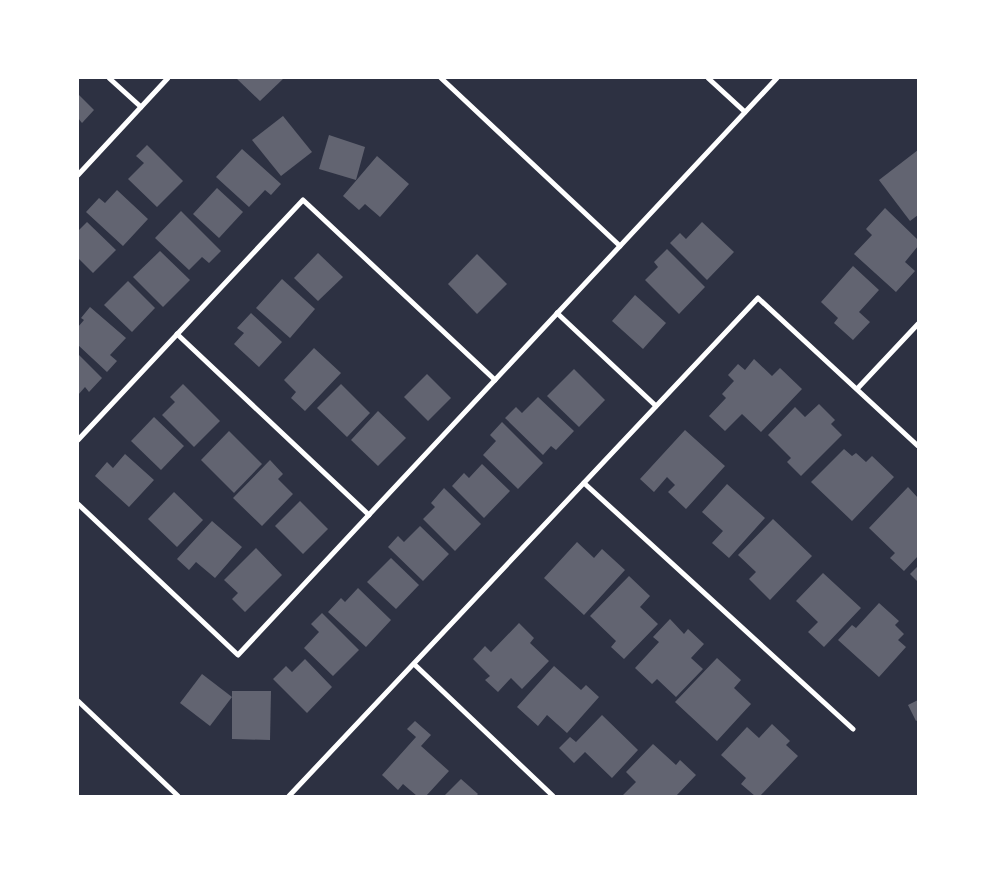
<svg xmlns="http://www.w3.org/2000/svg" width="996" height="874" viewBox="0 0 996 874" font-family="Signika,sans-serif">
<style>
.building{fill:#626471}
.lines{fill:none;stroke-linecap:round;stroke-linejoin:round}
.minor{stroke:#fff;stroke-width:5}
</style>
<rect width="100%" height="100%" fill="#2d3142"/>
<!-- building -->
<g class="building">
<polygon points="236,78 284,78 260,101"/>
<polygon points="78,94 94,110 82,123 78,118"/>
<polygon points="283,116 312,152 281,176 252,140"/>
<polygon points="329,135 365,147 356,180 319,169"/>
<polygon points="147,145 183,181 157,207 128,179 144,163 136,156"/>
<polygon points="242,149 281,184 271,195 265,190 249,207 216,177"/>
<polygon points="918,150 918,215 910,221 879,180"/>
<polygon points="377,156 409,184 380,217 365,204 359,210 343,196"/>
<polygon points="217,188 243,212 219,238 193,214"/>
<polygon points="117,190 148,219 123,246 86,212 99,198 105,203"/>
<polygon points="885,208 918,240 918,246 905,262 915,271 896,292 854,254 872,235 866,229"/>
<polygon points="181,211 221,251 209,263 202,257 189,270 155,238"/>
<polygon points="87,222 116,250 93,273 78,258 78,231"/>
<polygon points="702,222 734,252 707,280 670,243 680,233 686,239"/>
<polygon points="667,249 705,287 679,314 645,280 658,267 654,262"/>
<polygon points="160,251 190,280 163,307 133,277"/>
<polygon points="318,253 343,277 318,301 294,278"/>
<polygon points="477,254 507,284 477,314 448,284"/>
<polygon points="853,266 879,290 859,312 870,322 853,340 834,323 838,318 821,302"/>
<polygon points="282,279 315,309 290,338 256,308"/>
<polygon points="128,281 155,308 132,332 104,305"/>
<polygon points="635,295 666,323 643,349 612,321"/>
<polygon points="90,307 126,338 110,355 117,361 107,372 78,345 78,327 84,320 81,318"/>
<polygon points="251,313 282,342 259,367 234,344 244,333 237,328"/>
<polygon points="314,348 341,373 305,411 291,398 296,392 284,380"/>
<polygon points="78,354 102,378 89,392 85,387 78,395"/>
<polygon points="754,359 772,376 780,368 802,389 761,432 742,414 725,431 709,416 726,398 722,394 734,381 728,375 738,364 745,370"/>
<polygon points="574,369 605,400 579,427 547,396"/>
<polygon points="427,374 451,398 428,421 404,397"/>
<polygon points="183,384 220,421 194,447 162,415 175,402 170,397"/>
<polygon points="341,384 370,413 347,437 317,408"/>
<polygon points="538,397 574,431 556,450 551,446 543,455 505,418 516,407 522,413"/>
<polygon points="819,404 835,420 831,424 842,435 801,476 787,462 791,458 768,435 795,407 805,417"/>
<polygon points="378,411 406,438 378,466 351,440"/>
<polygon points="154,417 184,446 161,470 131,441"/>
<polygon points="502,422 543,463 518,489 483,455 496,441 490,435"/>
<polygon points="685,430 725,466 686,509 668,492 675,485 667,477 654,492 640,479"/>
<polygon points="229,431 262,464 234,493 201,460"/>
<polygon points="844,449 852,456 856,453 866,462 872,456 894,477 852,521 811,482"/>
<polygon points="125,454 154,480 129,507 95,476 107,462 113,468"/>
<polygon points="270,460 283,474 278,479 293,494 262,526 233,498"/>
<polygon points="482,464 510,491 484,518 452,486 464,473 469,478"/>
<polygon points="727,484 765,518 729,558 712,543 723,531 702,512"/>
<polygon points="908,487 918,498 918,556 904,571 890,558 895,553 869,528"/>
<polygon points="444,488 481,524 455,551 423,519 435,507 431,503"/>
<polygon points="174,492 203,520 177,547 148,519"/>
<polygon points="300,501 328,529 303,554 275,526"/>
<polygon points="773,519 812,556 770,600 749,579 756,572 738,555"/>
<polygon points="212,521 242,547 215,578 196,562 189,570 177,559"/>
<polygon points="420,526 449,554 423,581 388,547 398,536 404,542"/>
<polygon points="577,542 594,558 602,549 625,570 584,615 544,578"/>
<polygon points="256,548 282,575 245,612 232,599 238,593 224,580"/>
<polygon points="391,558 419,585 396,609 367,582"/>
<polygon points="918,566 918,582 910,574"/>
<polygon points="823,573 861,608 824,647 808,632 818,622 796,601"/>
<polygon points="629,576 650,596 640,607 658,624 624,659 611,647 616,641 590,616"/>
<polygon points="358,588 391,620 366,647 328,612 341,598 345,602"/>
<polygon points="879,603 899,621 895,625 904,634 898,640 906,647 879,677 838,640 852,625 856,628"/>
<polygon points="322,613 359,650 333,676 304,648 319,632 311,624"/>
<polygon points="670,619 684,634 688,629 704,644 691,658 703,669 676,697 657,679 652,684 635,668 659,642 653,637"/>
<polygon points="519,623 534,638 530,643 549,661 522,689 511,678 498,692 485,680 490,676 473,659 485,646 491,652"/>
<polygon points="717,658 741,680 734,688 751,704 717,741 675,702"/>
<polygon points="305,659 332,687 307,713 273,679 286,666 292,672"/>
<polygon points="554,666 581,690 586,685 599,697 567,733 547,715 538,726 517,707"/>
<polygon points="202,674 232,697 210,726 180,703"/>
<polygon points="232,691 271,691 270,740 232,739"/>
<polygon points="918,700 918,720 916,721 908,705"/>
<polygon points="602,715 638,750 612,778 585,752 574,763 559,748 570,737 576,742"/>
<polygon points="415,721 431,735 421,746 449,771 426,796 417,796 403,784 398,790 382,775 416,737 407,729"/>
<polygon points="772,724 790,741 786,745 798,756 760,796 755,796 741,784 746,778 721,755 747,727 759,738"/>
<polygon points="653,744 676,765 680,760 696,775 676,796 624,796 623,795 636,782 626,772"/>
<polygon points="461,779 478,794 476,796 444,796"/>
</g>
<g class="lines">
<!-- minor -->
<g class="minor">
<polyline points="109,78 141,107"/>
<polyline points="441,78 620,246"/>
<polyline points="708,78 745,112"/>
<polyline points="78,175 168,78"/>
<polyline points="557,313 656,406"/>
<polyline points="177,334 369,515"/>
<polyline points="857,389 918,324"/>
<polyline points="78,440 303,200 495,380"/>
<polyline points="584,483 853,729"/>
<polyline points="78,504 238,655 777,78"/>
<polyline points="414,664 553,796"/>
<polyline points="78,701 178,796"/>
<polyline points="289,796 758,298 918,446"/>
</g>
</g>
<!-- border -->
<rect width="996" height="874" fill="none" stroke="#ffffff" stroke-width="158"/>
</svg>
